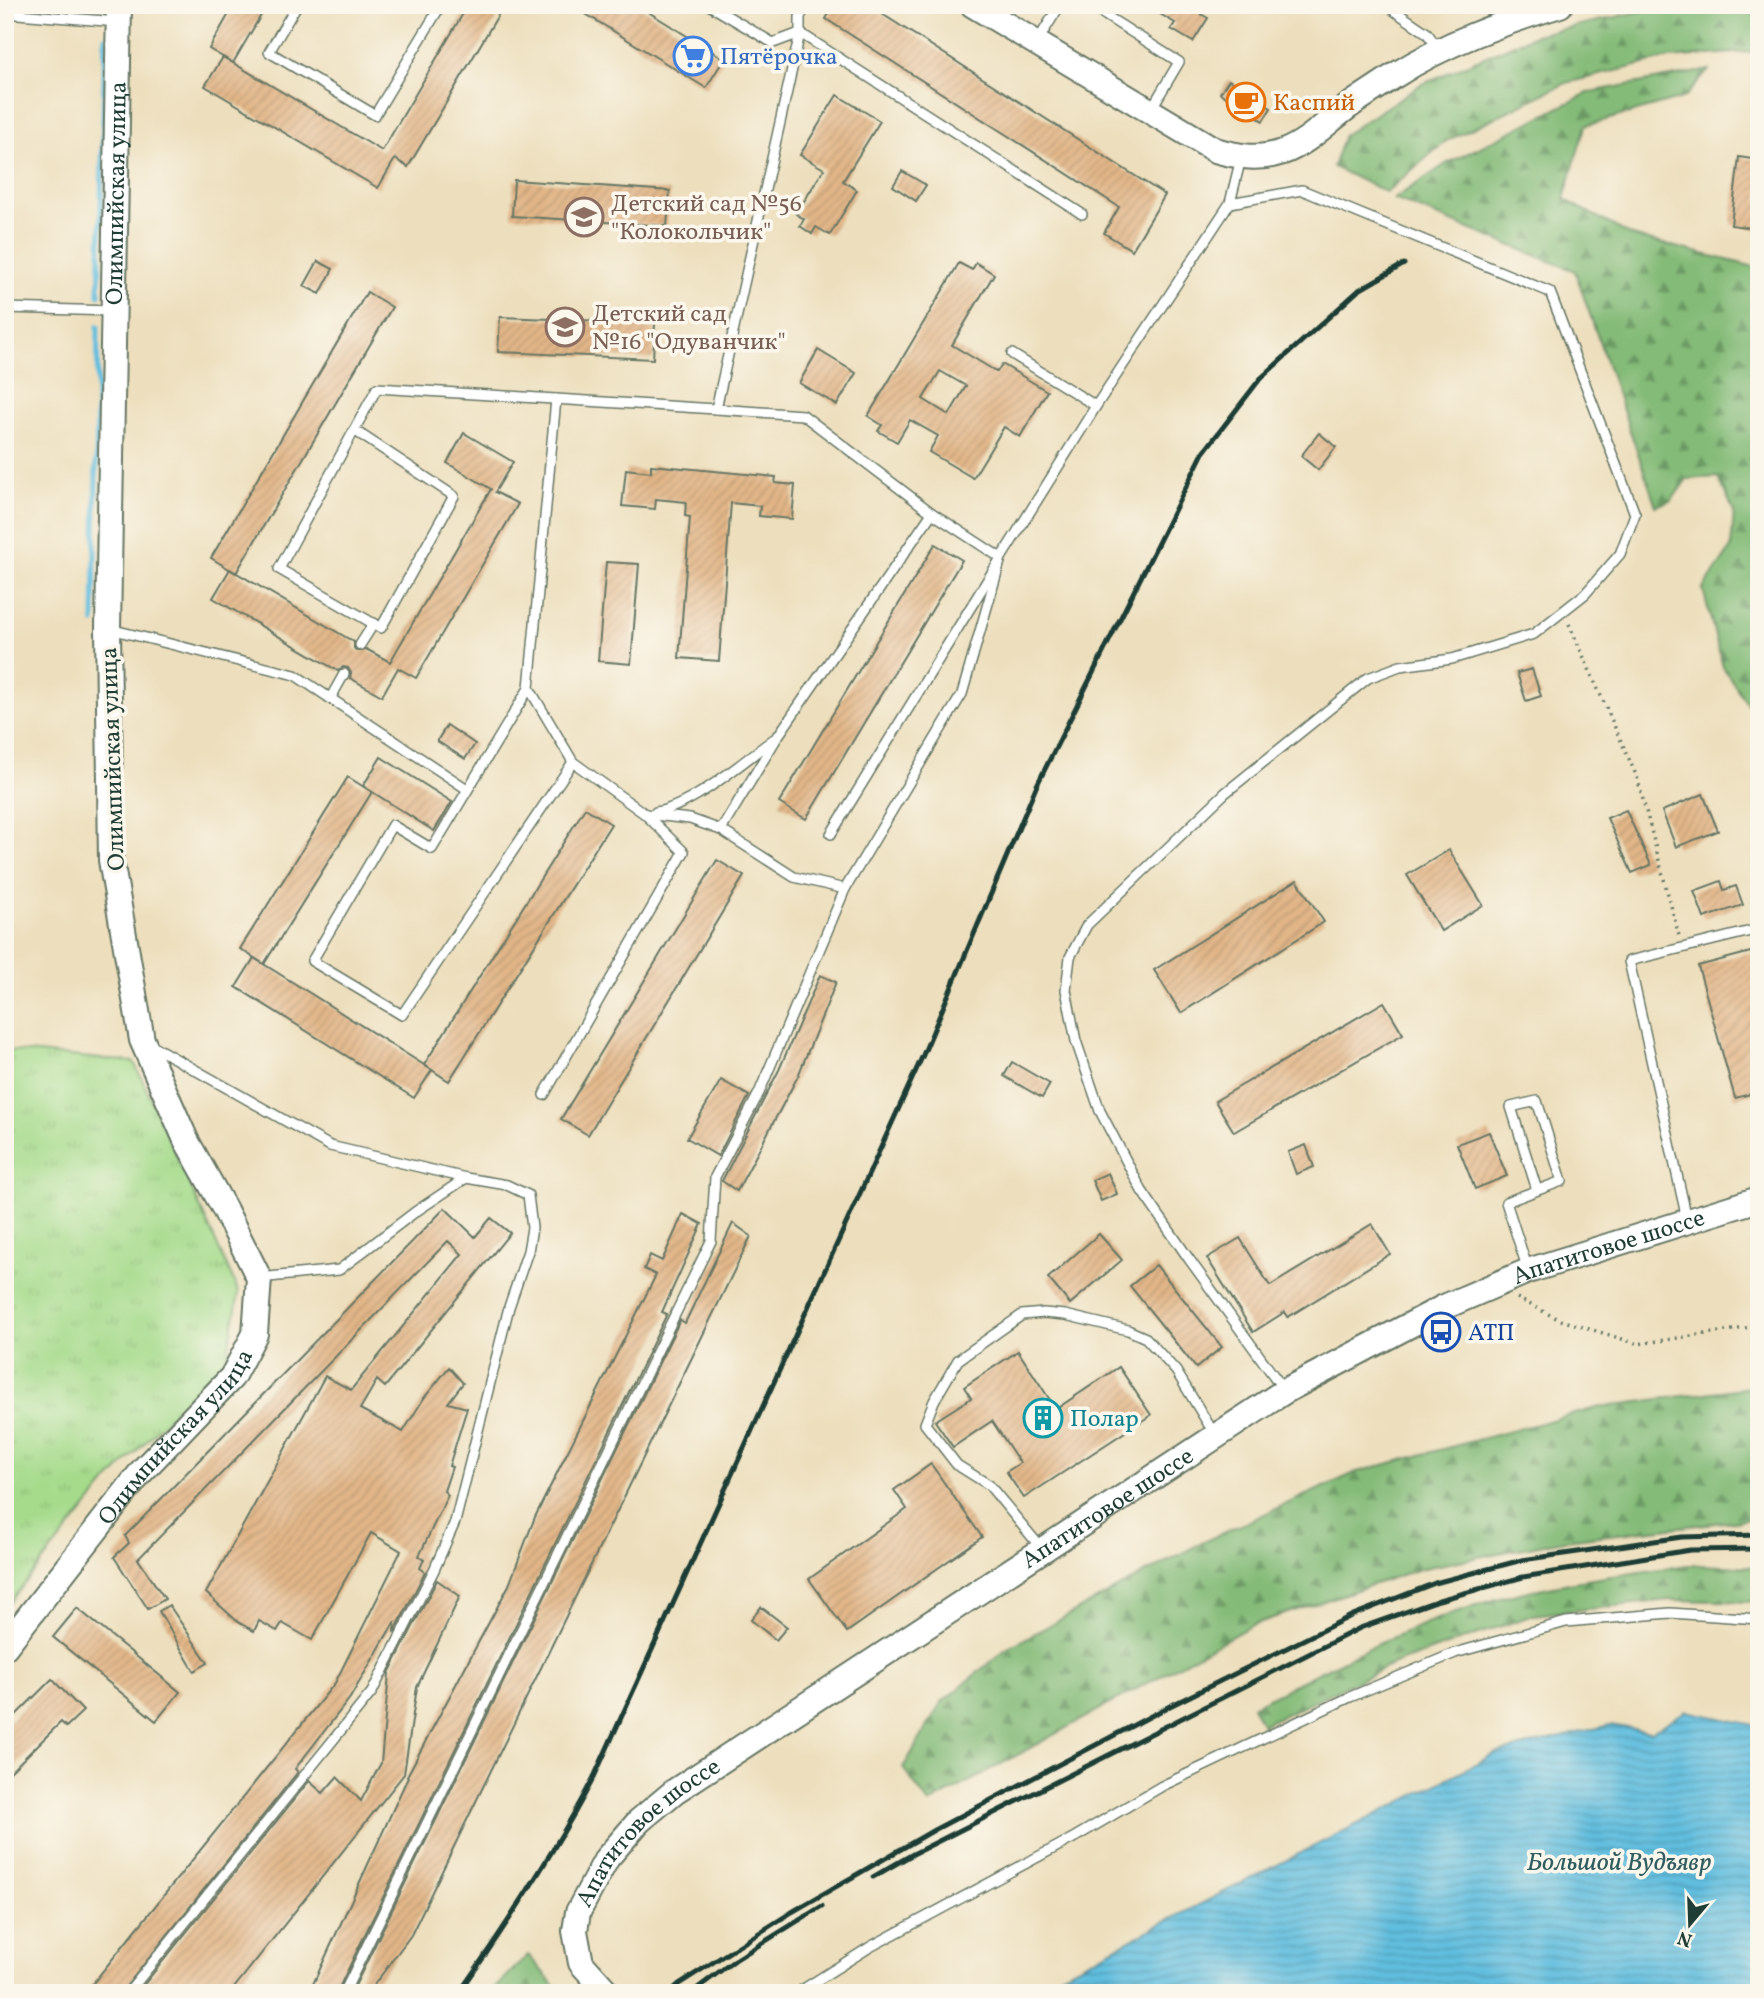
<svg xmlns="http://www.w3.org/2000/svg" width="1764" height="1998" viewBox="0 0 1764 1998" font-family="Vollkorn,serif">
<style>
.grass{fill:url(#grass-tufts);stroke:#628c60;stroke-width:2}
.forest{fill:url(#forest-firs);stroke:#527c56;stroke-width:2}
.water{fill:url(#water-rules);stroke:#407e8a;stroke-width:2}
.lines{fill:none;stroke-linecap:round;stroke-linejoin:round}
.stream{stroke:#61bedf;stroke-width:5}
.building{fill:url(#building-hatch);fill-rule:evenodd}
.lane-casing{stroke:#677664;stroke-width:12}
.secondary-casing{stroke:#677664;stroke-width:28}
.path{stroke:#677664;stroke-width:3.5;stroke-dasharray:2 5;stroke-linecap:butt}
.lane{stroke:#fff;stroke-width:9}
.secondary{stroke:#fff;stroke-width:24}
.rail{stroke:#1f3d34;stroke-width:5}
.labels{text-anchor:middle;stroke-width:7;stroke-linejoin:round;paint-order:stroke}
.shop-label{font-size:24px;fill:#366cbe;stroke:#fbf7ec;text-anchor:start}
.food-label{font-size:24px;fill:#c56008;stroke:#fbf7ec;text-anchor:start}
.street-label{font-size:24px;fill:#1f3d34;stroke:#fbf7ec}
.education-label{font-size:24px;fill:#785e54;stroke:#fbf7ec;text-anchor:start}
.transit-label{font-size:24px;fill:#164399;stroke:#fbf7ec;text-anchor:start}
.culture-label{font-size:24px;fill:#0d838f;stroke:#fbf7ec;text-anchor:start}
.water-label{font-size:26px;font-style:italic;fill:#305d5f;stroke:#fbf7ec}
</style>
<defs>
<pattern id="grass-tufts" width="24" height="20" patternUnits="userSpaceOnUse" patternTransform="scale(1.75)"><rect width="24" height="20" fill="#a6db8c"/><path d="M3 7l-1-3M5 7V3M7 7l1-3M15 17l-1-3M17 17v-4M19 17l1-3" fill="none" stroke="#8ebd79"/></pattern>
<pattern id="forest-firs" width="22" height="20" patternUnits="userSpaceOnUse" patternTransform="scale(1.75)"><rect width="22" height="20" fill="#84bb78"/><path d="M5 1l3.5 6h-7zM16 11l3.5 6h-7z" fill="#6b9963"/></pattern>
<pattern id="water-rules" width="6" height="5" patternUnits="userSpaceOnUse" patternTransform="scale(1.75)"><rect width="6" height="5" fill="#61bedf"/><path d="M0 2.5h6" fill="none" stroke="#4f9cb6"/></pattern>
<pattern id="building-hatch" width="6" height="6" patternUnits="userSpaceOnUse" patternTransform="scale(1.75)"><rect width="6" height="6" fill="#e2b688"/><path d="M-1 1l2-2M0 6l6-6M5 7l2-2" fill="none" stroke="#c19d76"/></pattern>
</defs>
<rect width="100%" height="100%" fill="#fbf7ec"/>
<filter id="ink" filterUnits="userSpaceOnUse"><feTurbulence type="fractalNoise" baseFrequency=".0143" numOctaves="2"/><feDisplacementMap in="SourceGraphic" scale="14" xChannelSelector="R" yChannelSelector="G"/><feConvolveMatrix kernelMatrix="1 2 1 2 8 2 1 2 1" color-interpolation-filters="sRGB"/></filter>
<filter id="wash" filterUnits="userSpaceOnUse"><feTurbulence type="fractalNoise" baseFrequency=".00686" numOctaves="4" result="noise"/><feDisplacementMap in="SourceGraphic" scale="28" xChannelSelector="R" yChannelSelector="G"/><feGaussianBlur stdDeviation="1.57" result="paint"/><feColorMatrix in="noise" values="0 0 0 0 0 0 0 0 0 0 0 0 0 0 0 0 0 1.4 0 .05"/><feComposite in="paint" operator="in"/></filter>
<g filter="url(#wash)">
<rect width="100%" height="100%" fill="#eddfbd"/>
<!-- grass -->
<polygon class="grass" points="5,1050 134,1062 239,1293 227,1357 108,1481 5,1608"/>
<!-- forest -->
<g class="forest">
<polygon points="1665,6 1759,6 1759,51 1669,58 1566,83 1446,141 1386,192 1333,167 1344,135 1420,85 1535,35"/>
<polygon points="1709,70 1685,97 1585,126 1564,199 1632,236 1759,268 1759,443 1749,459 1759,461 1759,727 1753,713 1723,667 1703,589 1731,548 1734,512 1718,477 1687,479 1672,500 1656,506 1575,271 1394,199 1446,164 1590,92"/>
<polygon points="1759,1386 1759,1518 1564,1540 1419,1569 1252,1625 929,1804 903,1768 942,1702 1006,1649 1203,1542 1357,1472 1600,1407"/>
<path d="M 1689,1565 L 1759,1567 L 1759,1602 L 1670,1600 L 1533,1615 L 1396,1663 L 1262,1725 L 1252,1706 C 1326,1669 1400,1629 1480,1604 C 1548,1583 1620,1575 1689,1565 Z"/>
<polygon points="528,1955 561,1993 490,1993"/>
</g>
<!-- water -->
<polygon class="water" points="1686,1711 1759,1726 1759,1993 1026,1993 1497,1753 1610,1725 1651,1732"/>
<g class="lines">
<!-- stream -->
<g class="stream">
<polyline points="99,295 105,37"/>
<polyline points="94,622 98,326"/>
</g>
</g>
<g id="blocks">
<!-- building -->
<g class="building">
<polygon points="234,5 267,5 233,63 209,49"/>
<polygon points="468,5 504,5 408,167 395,159 378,188 205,86 223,57 382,151"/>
<polygon points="571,5 637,5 724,59 706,88"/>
<polygon points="834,5 868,5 1165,195 1132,250 1104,233 1119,207 826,19"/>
<polygon points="1145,5 1207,5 1201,14 1208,18 1193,42 1171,29 1175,23"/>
<polygon points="1229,80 1271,108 1263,121 1220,93"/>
<polygon points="837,95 880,121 843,181 857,190 830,235 816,227 812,234 800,226 804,219 796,214 824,169 800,155"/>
<polygon points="1739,157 1759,160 1759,229 1731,225"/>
<polygon points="902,171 926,185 916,201 893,186"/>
<polygon points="514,180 670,191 667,226 512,216"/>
<polygon points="318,261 333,269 320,294 304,286"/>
<path d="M 959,263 L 972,270 L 976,263 L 994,274 L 952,345 L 997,372 L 1002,364 L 1047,391 L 1020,437 L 1004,427 L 973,478 L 929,452 L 938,436 L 910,420 L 897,442 L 878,431 L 882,425 L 868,416 ZM 940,371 L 966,386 L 949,415 L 923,399 Z"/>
<polygon points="367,292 392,307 236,573 211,558"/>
<polygon points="500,317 655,323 653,359 498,352"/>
<polygon points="818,350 856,373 837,405 799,383"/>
<polygon points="464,433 513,462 495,492 518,504 416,678 398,668 382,696 350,678 351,673 348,668 343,667 338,671 213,598 230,569 354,642 354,648 357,651 363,651 366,649 390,662 491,489 447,463"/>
<polygon points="1319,433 1336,447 1318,470 1301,456"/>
<polygon points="651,465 776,477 775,483 795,485 792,519 759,516 760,506 731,503 719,661 679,658 690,517 685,516 686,502 656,499 655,509 622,506 626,469 651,472"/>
<polygon points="935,544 962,560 806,819 779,803"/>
<polygon points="606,562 639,564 631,664 598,661"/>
<polygon points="1532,669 1541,696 1526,701 1517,673"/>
<polygon points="447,725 475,744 465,759 437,741"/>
<polygon points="381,757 452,802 434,831 363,786"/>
<polygon points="348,777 372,792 264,964 240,949"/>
<polygon points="1703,794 1718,831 1676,847 1662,811"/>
<polygon points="585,808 611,824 449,1081 424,1065"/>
<polygon points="1626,810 1651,865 1632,873 1607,818"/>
<polygon points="1449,850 1483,905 1441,931 1407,875"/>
<polygon points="717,860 744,876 588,1135 561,1119"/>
<polygon points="1297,880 1324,922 1181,1013 1154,970"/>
<polygon points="1721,881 1724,890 1736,886 1743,905 1704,918 1694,891"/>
<polygon points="1751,952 1759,980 1759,1092 1735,1098 1698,966"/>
<polygon points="254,958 432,1070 414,1098 236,987"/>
<polygon points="820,975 836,982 798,1076 737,1191 722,1181 779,1070"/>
<polygon points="1384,1002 1403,1034 1234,1132 1215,1101"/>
<polygon points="1012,1062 1050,1084 1042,1098 1004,1076"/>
<polygon points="721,1080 749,1096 718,1156 687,1138"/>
<polygon points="1489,1132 1507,1176 1475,1189 1457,1144"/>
<polygon points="1306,1145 1314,1167 1296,1174 1288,1152"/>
<polygon points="1108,1173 1117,1194 1101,1201 1092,1180"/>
<polygon points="445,1208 475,1237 491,1218 510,1233 385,1387 377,1380 360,1409 403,1432 424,1398 449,1367 463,1383 448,1403 467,1408 449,1466 452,1467 444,1491 448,1495 419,1556 424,1559 420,1568 425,1572 394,1633 395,1621 350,1698 295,1769 298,1772 121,1993 85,1993 335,1683 401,1551 371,1533 312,1640 282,1623 277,1631 259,1621 254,1631 238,1622 206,1593 325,1376 351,1390 462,1254 448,1241 138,1559 165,1599 148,1609 114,1557 129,1543 125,1536"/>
<polygon points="683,1214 702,1224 662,1312 667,1314 338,1990 334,1990 333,1993 309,1993 408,1777 407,1776 509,1585 535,1517 656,1275 644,1269 650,1255 662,1261"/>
<polygon points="733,1223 751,1236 411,1935 368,1993 352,1992 680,1320 685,1323"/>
<polygon points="1372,1224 1390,1254 1288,1317 1285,1312 1253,1332 1207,1258 1240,1238 1270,1286"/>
<polygon points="1099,1234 1122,1260 1070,1304 1048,1278"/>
<polygon points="1156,1265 1222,1347 1196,1368 1130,1286"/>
<polygon points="1018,1351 1056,1409 1119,1367 1151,1415 1024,1498 1006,1472 1020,1463 992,1421 953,1447 935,1421 971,1398 964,1387"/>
<polygon points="931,1464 982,1537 847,1632 809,1579 907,1509 894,1490"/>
<polygon points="437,1580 460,1596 417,1687 404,1774 230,1993 137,1993 309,1781 323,1793 337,1777 361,1801 381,1763 389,1673"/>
<polygon points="169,1605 208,1663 194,1671 159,1611"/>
<polygon points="761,1607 787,1627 776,1640 751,1620"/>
<polygon points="77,1608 180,1692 156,1721 53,1637"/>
<polygon points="52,1679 83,1711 66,1727 61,1722 5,1777 5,1726"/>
</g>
</g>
</g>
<g filter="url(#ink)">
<use href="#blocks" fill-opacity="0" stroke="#677664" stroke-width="2"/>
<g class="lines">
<defs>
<g id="lane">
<polyline points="297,5 269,52 375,115 441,5"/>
<polyline points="709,5 773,43 800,33 1082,214"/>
<polyline points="806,5 800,17 800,33 716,409 803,415 932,513 1001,558 831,834"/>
<polyline points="1089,5 1179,62 1150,111"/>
<polyline points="1386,5 1427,33 1438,48"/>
<polyline points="5,13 118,22"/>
<polyline points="1037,42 1060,5"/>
<polyline points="5,49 7,13"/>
<polyline points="1230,203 1302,190 1550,292 1635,514 1620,554 1585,594 1534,634 1452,659 1400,666 1368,678 1225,793 1087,925 1070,957 1066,990 1076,1041 1100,1111 1142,1191 1189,1259 1284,1390"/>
<polyline points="5,308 113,311"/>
<polyline points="1012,354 1096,406"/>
<polyline points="354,430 454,496 381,628 279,569 377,388 716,409"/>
<polyline points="110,629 295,675 467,789"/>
<polyline points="360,645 374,623"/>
<polyline points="529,688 432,849 392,825 312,961 402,1015 573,762"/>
<polyline points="330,699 344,674"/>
<path d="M 656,812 C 693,806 742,762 774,739"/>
<polyline points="645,814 690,819 721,830 794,877 845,889"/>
<polyline points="721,830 778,736 932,513"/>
<polyline points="151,1045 330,1146 466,1178"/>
<polyline points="544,1095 684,852 645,814 573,762 529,688 556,399"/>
<polyline points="1687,1219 1629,961 1759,929"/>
<polyline points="1528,1270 1506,1202 1562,1181 1537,1101 1511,1107 1537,1190"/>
<polyline points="1042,1549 989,1485 957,1465 925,1424 934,1401 958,1360 1022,1315 1044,1313 1065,1315 1128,1330 1146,1338 1176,1371 1215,1435"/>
<polyline points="128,1993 372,1692 434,1570 455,1522 509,1307 528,1251 532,1228 528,1195 507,1185 466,1178 415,1212 339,1270 259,1278"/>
<polyline points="344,1993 711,1241 715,1177 759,1093 845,889 962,694 1001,558 1096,406 1230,203 1241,158"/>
<polyline points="797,1993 870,1947 1075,1837 1162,1786 1350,1697 1455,1653 1566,1622 1670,1613 1759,1619"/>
</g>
<g id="secondary">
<path d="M 973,5 L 1215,150 C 1239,157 1260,160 1283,152 C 1308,143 1328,121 1349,106 C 1363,96 1379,86 1394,76 C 1445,43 1502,23 1560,5"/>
<path id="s1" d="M 5,1647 L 142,1471 L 232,1377 L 255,1334 L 259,1278 L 224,1208 L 186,1140 L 142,1040 L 111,860 L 108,629 L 119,5"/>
<path id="s2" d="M 608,1993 L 581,1963 L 575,1931 L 578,1912 L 607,1858 L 639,1821 L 675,1791 L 1285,1391 L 1444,1307 L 1528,1271 L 1759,1199"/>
</g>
</defs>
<!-- lane casing -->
<use href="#lane" class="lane-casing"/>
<!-- secondary casing -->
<use href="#secondary" class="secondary-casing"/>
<!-- path -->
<g class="path">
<polyline points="1569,624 1637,777 1679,936"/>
<polyline points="1517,1298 1558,1319 1638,1344 1759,1326"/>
</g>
<!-- lane -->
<use href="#lane" class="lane"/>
<!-- secondary -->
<use href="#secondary" class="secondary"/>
<!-- rail -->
<g class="rail">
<polyline points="873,1877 913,1854 1360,1628 1439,1600 1523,1577 1690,1550 1759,1549"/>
<path d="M 459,1993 C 508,1923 554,1853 594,1777 L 923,1055 L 1036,787 L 1203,453 L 1260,379 L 1359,290 L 1404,264"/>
<polyline points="669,1993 679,1984 792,1912 934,1830 1168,1707 1353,1615 1435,1583 1522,1560 1682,1537 1759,1535"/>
<polyline points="691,1993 735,1960 822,1906"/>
</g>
</g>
</g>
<!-- icons -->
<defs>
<symbol id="supermarket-ring" viewBox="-11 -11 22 22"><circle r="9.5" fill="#fbf7ec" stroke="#3f7fe0" stroke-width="1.5"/><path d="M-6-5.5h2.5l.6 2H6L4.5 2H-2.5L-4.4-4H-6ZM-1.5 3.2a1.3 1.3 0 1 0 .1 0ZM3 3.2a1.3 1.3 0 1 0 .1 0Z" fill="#3f7fe0"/></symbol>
<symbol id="cafe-ring" viewBox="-11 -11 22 22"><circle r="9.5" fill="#fbf7ec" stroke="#e8710a" stroke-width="1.5"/><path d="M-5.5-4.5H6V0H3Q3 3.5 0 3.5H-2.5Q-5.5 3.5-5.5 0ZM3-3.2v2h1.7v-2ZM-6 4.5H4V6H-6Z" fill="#e8710a"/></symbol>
<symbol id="school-ring" viewBox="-11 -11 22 22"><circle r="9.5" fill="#fbf7ec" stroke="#8d6e63" stroke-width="1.5"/><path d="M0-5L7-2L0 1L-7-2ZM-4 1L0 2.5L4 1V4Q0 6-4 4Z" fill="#8d6e63"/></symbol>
<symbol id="bus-ring" viewBox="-11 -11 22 22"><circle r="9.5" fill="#fbf7ec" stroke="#1a4fb4" stroke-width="1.5"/><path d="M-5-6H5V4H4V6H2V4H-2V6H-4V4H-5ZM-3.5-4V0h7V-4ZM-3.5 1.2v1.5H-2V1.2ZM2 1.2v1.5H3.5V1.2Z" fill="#1a4fb4"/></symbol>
<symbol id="building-ring" viewBox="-11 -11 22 22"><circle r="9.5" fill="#fbf7ec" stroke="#0f9aa8" stroke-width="1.5"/><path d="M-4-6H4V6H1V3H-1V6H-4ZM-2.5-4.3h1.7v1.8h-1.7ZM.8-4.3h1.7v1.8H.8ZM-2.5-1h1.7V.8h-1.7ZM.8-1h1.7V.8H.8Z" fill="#0f9aa8"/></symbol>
</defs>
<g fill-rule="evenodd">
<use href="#supermarket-ring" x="671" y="34" width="44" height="44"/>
<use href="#cafe-ring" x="1224" y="80" width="44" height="44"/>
<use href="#school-ring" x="562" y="195" width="44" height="44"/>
<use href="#school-ring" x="543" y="305" width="44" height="44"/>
<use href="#bus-ring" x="1419" y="1310" width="44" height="44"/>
<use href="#building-ring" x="1021" y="1396" width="44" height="44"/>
</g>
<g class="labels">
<!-- shop labels -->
<g class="shop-label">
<text x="720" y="64">Пятёрочка</text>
</g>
<!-- food labels -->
<g class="food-label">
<text x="1273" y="110">Каспий</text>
</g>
<!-- street labels -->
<g class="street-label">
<text dy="8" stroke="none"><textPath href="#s1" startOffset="1573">Олимпийская улица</textPath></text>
<text transform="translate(112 759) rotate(-92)" y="8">Олимпийская улица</text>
<text dy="8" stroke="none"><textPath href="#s2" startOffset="1334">Апатитовое шоссе</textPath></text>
<text dy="8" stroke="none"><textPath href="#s1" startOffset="271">Олимпийская улица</textPath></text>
<text dy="8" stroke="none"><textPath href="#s2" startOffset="766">Апатитовое шоссе</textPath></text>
<text dy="8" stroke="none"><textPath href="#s2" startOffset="200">Апатитовое шоссе</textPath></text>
</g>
<!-- education labels -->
<g class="education-label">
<text x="611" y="211">Детский сад №56<tspan x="611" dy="28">"Колокольчик"</tspan></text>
<text x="592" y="321">Детский сад<tspan x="592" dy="28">№16 "Одуванчик"</tspan></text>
</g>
<!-- transit labels -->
<g class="transit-label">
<text x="1468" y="1340">АТП</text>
</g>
<!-- culture labels -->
<g class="culture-label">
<text x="1070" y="1426">Полар</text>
</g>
<!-- water labels -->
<g class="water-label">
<text x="1619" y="1870">Большой Вудъявр</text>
</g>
</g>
<!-- margin -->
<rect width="1764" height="1998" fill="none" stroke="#fbf7ec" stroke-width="28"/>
<!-- north arrow -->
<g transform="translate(1690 1924) rotate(199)" stroke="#fbf7ec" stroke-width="5" paint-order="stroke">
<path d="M0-5L12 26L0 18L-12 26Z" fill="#1f3d34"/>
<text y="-10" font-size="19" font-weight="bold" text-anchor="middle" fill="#1f3d34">N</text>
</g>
</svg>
